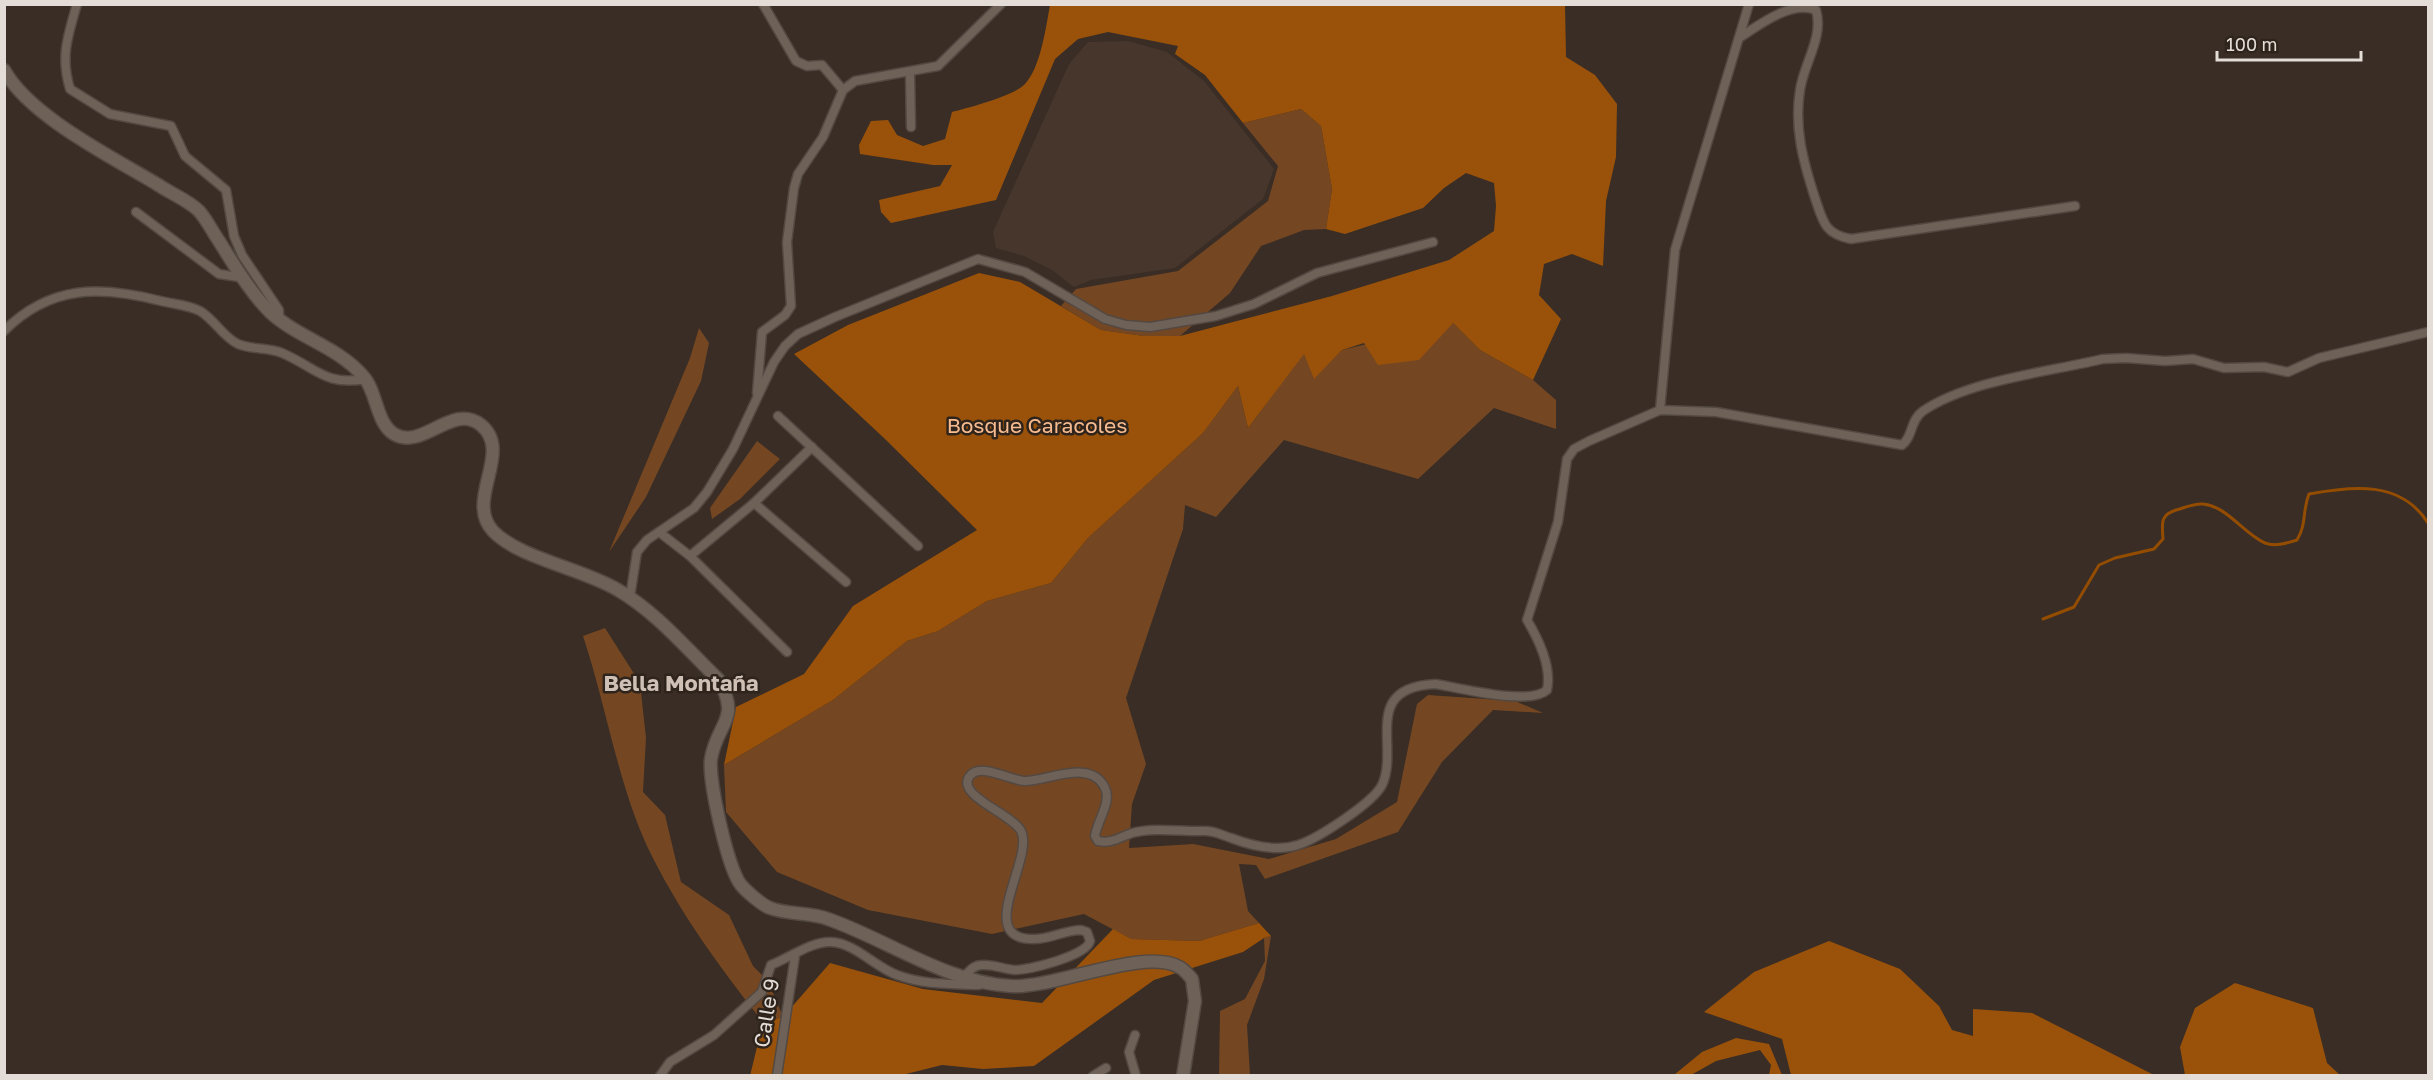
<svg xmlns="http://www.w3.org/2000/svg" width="2433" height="1080" viewBox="0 0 2433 1080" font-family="'Golos Text',sans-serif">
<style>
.built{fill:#47362b}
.green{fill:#744722}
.forest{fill:#9a520a}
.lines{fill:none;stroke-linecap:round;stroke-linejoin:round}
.stream{stroke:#944d00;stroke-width:3}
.street-casing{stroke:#534942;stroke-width:11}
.secondary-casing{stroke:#534942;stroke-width:15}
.street{stroke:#6e6158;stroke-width:8}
.secondary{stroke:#6e6158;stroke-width:12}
.labels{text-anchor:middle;stroke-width:5;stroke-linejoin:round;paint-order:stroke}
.park-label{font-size:21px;fill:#f7bb8f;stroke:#2e241c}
.street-label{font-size:21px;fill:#e3dcd7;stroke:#2e241c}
.neighbourhood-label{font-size:22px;font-weight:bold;fill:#cfc0b6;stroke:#2e241c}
</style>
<rect width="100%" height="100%" fill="#392d25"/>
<!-- built -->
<polygon class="built" points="1128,41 1167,52 1204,81 1274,169 1263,199 1175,268 1091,280 1074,287 1052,270 1024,256 996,248 993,232 1069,64 1088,42"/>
<!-- green -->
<g class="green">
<polygon points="1301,109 1321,126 1332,189 1326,229 1304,230 1261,246 1230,293 1180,336 1144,336 1101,330 1061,306 1076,289 1178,271 1268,201 1278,166 1243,123"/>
<polygon points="1453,323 1480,350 1533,380 1556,400 1556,429 1494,408 1418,479 1284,440 1216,517 1185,505 1183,529 1126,698 1146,764 1132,804 1129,848 1193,844 1269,859 1336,839 1397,802 1417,704 1428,695 1515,701 1543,713 1493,710 1442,762 1398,832 1265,879 1256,865 1239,864 1248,911 1259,923 1199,941 1131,939 1084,914 992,934 868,910 777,872 726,812 724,765 833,700 907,641 938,631 987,601 1051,583 1088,538 1203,433 1238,386 1248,428 1304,353 1314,378 1342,350"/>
<polygon points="699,328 709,343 701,381 646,497 609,552 690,358"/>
<polygon points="757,441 780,459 740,499 712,519 710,508"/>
<path d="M 605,628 L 640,683 L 646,738 L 643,792 L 665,815 L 681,882 L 729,915 L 753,966 L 768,981 L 783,1017 L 763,1022 C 720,968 677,909 647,846 C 617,780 606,705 583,636 Z"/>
<polygon points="1271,936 1264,979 1247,1025 1250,1075 1219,1076 1220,1011 1245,999 1265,961 1264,938"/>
</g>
<!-- forest -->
<g class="forest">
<path d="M 1050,5 L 1565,5 L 1566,57 L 1595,75 L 1617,104 L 1616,157 L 1606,201 L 1603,266 L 1572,254 L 1544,264 L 1539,295 L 1561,319 L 1533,380 L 1480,350 L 1453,323 L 1419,360 L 1378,365 L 1364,343 L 1342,350 L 1314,379 L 1304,354 L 1248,428 L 1238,386 L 1203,433 L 1088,538 L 1051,583 L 987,601 L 938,631 L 907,641 L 833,700 L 724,765 L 736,707 L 804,674 L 853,606 L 977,530 L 885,439 L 794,354 L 848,325 L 979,273 L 1020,282 L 1101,330 L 1144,336 L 1180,336 L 1332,296 L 1449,260 L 1494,231 L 1496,206 L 1494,183 L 1466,173 L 1444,188 L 1423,208 L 1345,234 L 1326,229 L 1332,189 L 1321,126 L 1301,109 L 1243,123 L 1205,75 L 1175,54 L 1178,46 L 1108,32 L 1078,39 L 1055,59 L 996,200 L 891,223 L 881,212 L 879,200 L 940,186 L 952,165 L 933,165 L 860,154 L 859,145 L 871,121 L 888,120 L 897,135 L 923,146 L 945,139 L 952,112 C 968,108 1014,96 1025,84 C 1041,67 1046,26 1050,5 Z"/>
<polygon points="1259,923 1271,936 1264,938 1243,952 1154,980 1034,1066 983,1069 942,1065 898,1076 750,1076 763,1022 783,1017 830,963 923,989 1042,1003 1113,929 1131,939 1199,941"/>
<polygon points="1829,941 1900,969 1939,1006 1952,1030 1973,1036 1973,1009 2032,1013 2154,1075 1791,1075 1782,1039 1704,1012 1754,972"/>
<polygon points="2235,983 2313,1008 2327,1063 2340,1075 2185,1075 2180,1047 2195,1008"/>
<polygon points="1736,1038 1769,1044 1782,1075 1769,1075 1771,1065 1760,1050 1716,1061 1691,1075 1674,1075 1702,1052"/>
</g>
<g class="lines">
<!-- stream -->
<path class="stream" d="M 2043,619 L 2074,607 L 2099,565 L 2115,558 L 2154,549 L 2163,539 C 2162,523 2160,515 2176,510 C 2184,508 2194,503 2203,504 C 2227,506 2244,534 2265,543 C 2275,547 2287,543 2297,540 C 2307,523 2302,512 2309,494 C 2352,486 2401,480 2428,523"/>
<defs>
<g id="street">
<path d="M 77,4 C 68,36 60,56 70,89 L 110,114 L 171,126 L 185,156 L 226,190 L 234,236 L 242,255 L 279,310 L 279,319"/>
<polyline points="763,4 796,61 807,66 822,65 843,90"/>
<path d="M 1739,38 C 1759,25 1791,0 1816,10 C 1824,37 1804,63 1800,90 C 1794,128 1803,161 1815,198 C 1823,221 1824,234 1851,239 L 2075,206"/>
<polyline points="910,73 911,127"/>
<polyline points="136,212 219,274 245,278"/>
<path d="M 4,331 C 51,284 101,286 161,301 C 173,304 189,305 200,311 C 215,320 223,337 238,344 C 252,350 268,347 282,353 C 317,368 324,386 366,379"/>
<polyline points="757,393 762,332 785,315 791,306 787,242 794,188 798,174 823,137 843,90 855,81 938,66 1001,4"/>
<polyline points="1660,410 1675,250 1749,4"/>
<polyline points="778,416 918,546"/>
<polyline points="754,503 846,582"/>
<polyline points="659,532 690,556 787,652"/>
<polyline points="690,556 754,503 812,447"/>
<polyline points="630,597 637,552 647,540 694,508 707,492 733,449 774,362 785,346 798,334 835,317 978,259 1025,272 1105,319 1126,325 1150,327 1216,316 1254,304 1317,273 1433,242"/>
<path d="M 963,977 C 969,972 973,965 982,965 C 993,964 1003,969 1014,970 C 1029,970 1087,956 1090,941 L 1087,932 L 1081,930 C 1064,930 1049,940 1032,939 C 974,938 1035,858 1021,831 C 1012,814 957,796 969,777 C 979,761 1011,781 1025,781 C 1048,781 1091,758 1105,788 C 1112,802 1097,821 1095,836 L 1098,841 C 1111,844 1120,837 1132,833 C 1155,827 1182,832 1205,831 C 1216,831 1221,835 1231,838 C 1252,846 1276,852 1298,845 C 1317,839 1373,803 1382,785 C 1400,747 1360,687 1436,684 C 1459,688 1530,706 1547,690 C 1552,667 1539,640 1527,620 L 1558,522 L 1567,459 L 1574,449 L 1589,441 L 1660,410 L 1716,412 L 1902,445 C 1913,437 1910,420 1923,411 C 1969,380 2048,372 2103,359 L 2126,358 L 2165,361 L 2193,359 L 2224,368 L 2264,367 L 2288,372 L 2319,358 L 2428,332"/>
<polyline points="1135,1035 1129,1052 1136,1076"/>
<path d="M 660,1076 L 670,1062 L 714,1035 L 762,992 L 771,965 C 789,958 812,941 831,942 C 855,943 875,967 897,975 C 924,985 951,984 979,985"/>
<polyline points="777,1076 795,956"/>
<polyline points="1093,1076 1106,1068"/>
</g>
<path id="secondary" d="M 4,70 C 30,117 114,158 160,186 C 172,194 189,201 199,211 C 207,220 212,231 219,241 C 234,265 250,292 270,312 C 298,338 337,346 363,376 C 377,391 376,423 394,434 C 423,451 452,402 481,425 C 514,452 464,500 493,531 C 518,558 584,569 618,590 C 656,612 686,648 718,679 C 742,720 717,722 711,759 C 708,780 728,869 741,885 C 747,892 762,905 770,908 C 788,915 810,912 828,919 C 888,940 945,982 1010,986 C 1054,989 1144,947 1179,967 C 1184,969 1188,975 1192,979 L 1195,1001 L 1183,1076"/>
</defs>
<!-- street casing -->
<use href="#street" class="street-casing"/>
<!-- secondary casing -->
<use href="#secondary" class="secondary-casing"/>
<!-- street -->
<use href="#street" class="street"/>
<!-- secondary -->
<use href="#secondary" class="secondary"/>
</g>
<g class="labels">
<!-- park labels -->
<g class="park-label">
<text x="1037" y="433">Bosque Caracoles</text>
</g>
<!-- street labels -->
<g class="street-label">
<text transform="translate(767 1013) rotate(-81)" y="7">Calle 9</text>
</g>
<!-- neighbourhood labels -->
<g class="neighbourhood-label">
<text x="681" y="691">Bella Montaña</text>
</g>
</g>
<!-- border -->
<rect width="2433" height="1080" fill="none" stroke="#e3dcd7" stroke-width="12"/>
<!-- scale -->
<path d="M2217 51v9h144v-9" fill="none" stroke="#e3dcd7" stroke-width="3"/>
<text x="2226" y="51" font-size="18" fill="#e3dcd7" stroke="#2e241c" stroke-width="4.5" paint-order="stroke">100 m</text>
</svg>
